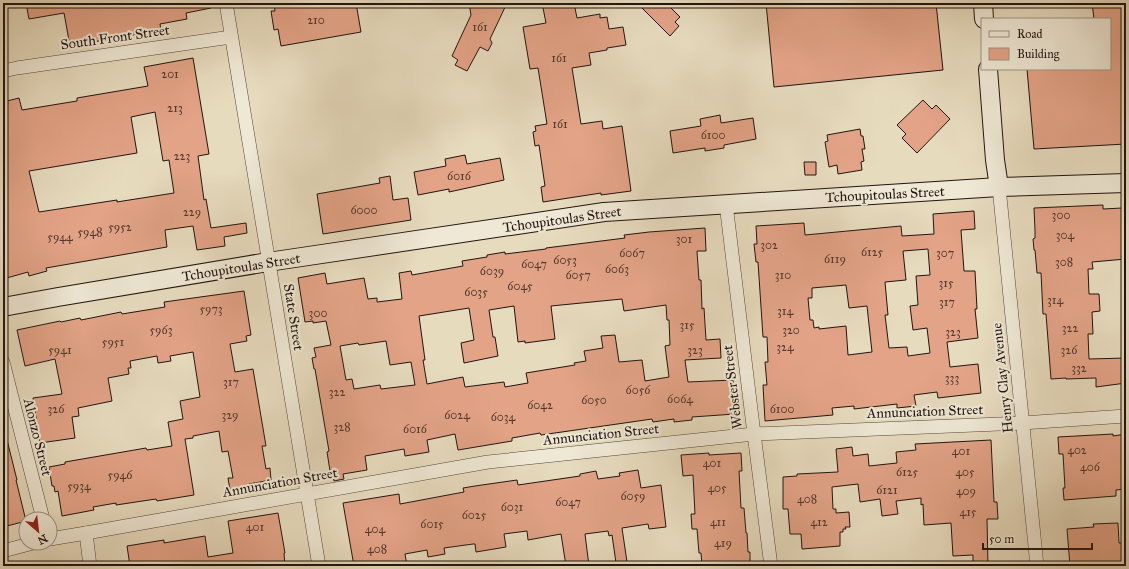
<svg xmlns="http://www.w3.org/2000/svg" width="1129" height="569" viewBox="0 0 1129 569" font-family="'IM FELL Great Primer',serif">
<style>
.building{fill:#e3a387;stroke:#211410;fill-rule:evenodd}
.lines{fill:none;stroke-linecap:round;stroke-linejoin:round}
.street-casing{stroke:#52463c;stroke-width:14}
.secondary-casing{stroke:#211410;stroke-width:20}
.street{stroke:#efe8d5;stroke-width:13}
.secondary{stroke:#efe8d5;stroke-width:18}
.labels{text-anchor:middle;stroke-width:4;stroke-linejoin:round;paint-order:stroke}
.number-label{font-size:12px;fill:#52382e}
.street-label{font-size:14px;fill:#211410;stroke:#efe8d5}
</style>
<rect width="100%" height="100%" fill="#e7dbbe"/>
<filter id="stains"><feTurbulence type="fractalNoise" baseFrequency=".005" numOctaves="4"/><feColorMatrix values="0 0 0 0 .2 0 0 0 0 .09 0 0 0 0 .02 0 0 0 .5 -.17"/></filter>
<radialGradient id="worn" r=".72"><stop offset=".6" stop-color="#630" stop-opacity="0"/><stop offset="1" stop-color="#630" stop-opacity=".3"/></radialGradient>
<!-- building -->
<g class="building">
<polygon points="26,3 210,3 211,8 186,13 187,19 160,24 161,30 70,46 64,13 29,19"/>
<polygon points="274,3 356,3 361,32 281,46 278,29 274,30 271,11 275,11"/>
<polygon points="469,3 507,3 490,39 492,43 488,51 480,47 467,71 455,65 458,60 452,56 471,15"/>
<polygon points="542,3 574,3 577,18 600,14 600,18 607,17 609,29 623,27 626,45 607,48 607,50 589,53 591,65 572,68 581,124 602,121 603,129 622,126 631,191 601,195 601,193 543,202 541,187 545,186 539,145 535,146 533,132 536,131 535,126 547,124 538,68 530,69 523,27 546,23"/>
<polygon points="637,3 666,3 680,17 675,22 679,26 670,36"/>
<polygon points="766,3 936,3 943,70 774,87"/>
<polygon points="1092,3 1126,3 1126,144 1034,149 1027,69 1110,69 1110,19 1094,19"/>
<path d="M 193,58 L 209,154 L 198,156 L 204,200 L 206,199 L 211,228 L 246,223 L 247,233 L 224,237 L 225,246 L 197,250 L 193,226 L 165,230 L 167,247 L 46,268 L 47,271 L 29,276 L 28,272 L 3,279 L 3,105 L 8,104 L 7,101 L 19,98 L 22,110 L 77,101 L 77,98 L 148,86 L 144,67 ZM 155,112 L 163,161 L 169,160 L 174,193 L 123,201 L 117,202 L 117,200 L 39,212 L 29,171 L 137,153 L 131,117 Z"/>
<polygon points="923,100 932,109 936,105 950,119 917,153 902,138 906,134 897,125"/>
<polygon points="720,115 721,123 753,118 756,139 724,145 724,148 705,151 705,148 673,153 670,131 701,126 700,119"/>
<polygon points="860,129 861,136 863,136 865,149 862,149 864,161 861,162 862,170 838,174 837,165 829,167 825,142 828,141 827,135"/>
<polygon points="465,155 467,164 500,158 504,180 449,192 449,189 418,195 414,172 446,166 445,159"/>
<polygon points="804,162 816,162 816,175 805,175"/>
<polygon points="390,176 393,200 408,198 411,220 323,234 317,194 380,183 379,178"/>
<polygon points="1103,205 1103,209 1122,208 1126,259 1092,262 1093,269 1088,269 1089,294 1099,294 1100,311 1092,312 1093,334 1088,334 1089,359 1126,358 1126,383 1096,387 1096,378 1066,379 1066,378 1051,379 1046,314 1043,314 1041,273 1037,273 1035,250 1034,250 1033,239 1035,238 1035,230 1034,208"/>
<path d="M 974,211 L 975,229 L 961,230 L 964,271 L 975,271 L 977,309 L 975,309 L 978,338 L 947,342 L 950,367 L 978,364 L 981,393 L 938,398 L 937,392 L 914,395 L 916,406 L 897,408 L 897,404 L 854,409 L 854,406 L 832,408 L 833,415 L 765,421 L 763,385 L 767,385 L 765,362 L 768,362 L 767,337 L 763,337 L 758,262 L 756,262 L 754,244 L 757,244 L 756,226 L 804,223 L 805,235 L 901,226 L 902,236 L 934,234 L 933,214 ZM 928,249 L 930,275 L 916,276 L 918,305 L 910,306 L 913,330 L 927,328 L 930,353 L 908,356 L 907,347 L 889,348 L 885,315 L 888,315 L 885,282 L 906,280 L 903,251 ZM 846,285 L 849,308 L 867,306 L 872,352 L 848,355 L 846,326 L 819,329 L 819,327 L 814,328 L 813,320 L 810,320 L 808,298 L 812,298 L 812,288 Z"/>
<path d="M 705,228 L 706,251 L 697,251 L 699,280 L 701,280 L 702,309 L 704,308 L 706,340 L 720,339 L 721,358 L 685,360 L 688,382 L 733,380 L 735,414 L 692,417 L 692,420 L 674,422 L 674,419 L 653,422 L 652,419 L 541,435 L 540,433 L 512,438 L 512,441 L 458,450 L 455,434 L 427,440 L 429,452 L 405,456 L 404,449 L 365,456 L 367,470 L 343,474 L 344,479 L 334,481 L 333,476 L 331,477 L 327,452 L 329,451 L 315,369 L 314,369 L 312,358 L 316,357 L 314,348 L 331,345 L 326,321 L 313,323 L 313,321 L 305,322 L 298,278 L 325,273 L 327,284 L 364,278 L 368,299 L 377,298 L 377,302 L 402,299 L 399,273 L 411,271 L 412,275 L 463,266 L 462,261 L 487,257 L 487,255 L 505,252 L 505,254 L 546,249 L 546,248 L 625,238 L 624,235 L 649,232 ZM 622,299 L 624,311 L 666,305 L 667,320 L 669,320 L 670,345 L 665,346 L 669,377 L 645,381 L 642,360 L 619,362 L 615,335 L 601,336 L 603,348 L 584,351 L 586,361 L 574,363 L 575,365 L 526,373 L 528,383 L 505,387 L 504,382 L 465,387 L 463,377 L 427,384 L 423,360 L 425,360 L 419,316 L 469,308 L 474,340 L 461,343 L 464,363 L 498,356 L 495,337 L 493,337 L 489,310 L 514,306 L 518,342 L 525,341 L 525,343 L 555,339 L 551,306 ZM 386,341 L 390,365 L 411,362 L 415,385 L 381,389 L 380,385 L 354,389 L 352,379 L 346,380 L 340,346 L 358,343 L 359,345 Z"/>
<polygon points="244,291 251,335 246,336 247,341 230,344 235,372 253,369 266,446 262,446 266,469 270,468 271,480 249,484 249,487 230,490 228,478 233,478 228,451 222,452 219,431 193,436 193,438 185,439 194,495 157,501 156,499 116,505 116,503 93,507 94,510 62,516 58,491 55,492 54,486 52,486 49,467 65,464 65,462 146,448 147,450 172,446 168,422 183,419 180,401 200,397 193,352 170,356 171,361 158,363 157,356 130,361 131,368 128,368 129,374 108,378 112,401 78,408 79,416 72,417 75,438 40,443 33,398 62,394 55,359 25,366 17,330 60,321 61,322 80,318 81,320 121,312 122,314 165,307 164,302"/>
<polygon points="1113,434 1113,436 1126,434 1126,489 1116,490 1116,496 1064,500 1063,488 1065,488 1063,454 1059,454 1058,437"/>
<polygon points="7,440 17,480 16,480 26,521 3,527 3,441"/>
<polygon points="991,440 994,502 997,502 998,519 987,519 988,566 973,566 973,555 953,556 951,523 924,525 923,504 921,505 921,498 896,501 898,514 882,516 880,499 860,502 858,484 832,487 833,509 836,509 836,513 849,512 850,527 845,527 846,529 843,529 843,532 840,532 840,546 802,549 801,534 790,534 788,509 783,509 783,477 797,476 797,474 838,472 836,449 852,447 853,456 868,454 869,466 897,463 896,452 916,450 915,444"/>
<polygon points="709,453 709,455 741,453 742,471 739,471 741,508 744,508 746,533 747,533 748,552 750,552 750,566 702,566 701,553 699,553 697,529 692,529 691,514 695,514 693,475 683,476 681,455"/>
<polygon points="638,470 641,488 661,485 666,527 649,529 648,524 622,528 627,562 616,563 612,535 609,536 608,531 585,534 589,566 566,566 561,534 528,540 527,531 504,534 506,547 476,552 475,544 473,544 444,548 445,554 428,557 427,550 405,554 407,566 354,566 343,503 399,494 400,504 464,492 463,488 475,486 517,480 518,485 580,476 580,474 596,471 598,479 620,476 619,473"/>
<polygon points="278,513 285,553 284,553 285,566 130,566 127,546 164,540 164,543 205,536 208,557 233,553 228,521"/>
<polygon points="1118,523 1119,543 1124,543 1125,566 1070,566 1067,529 1094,527 1093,524"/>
</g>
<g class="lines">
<defs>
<g id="street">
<polyline points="226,3 319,566"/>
<polyline points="3,71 17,68 231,37"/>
<polyline points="999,187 1037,566"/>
<polyline points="726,204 754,434 771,566"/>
<polyline points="3,362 43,519"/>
<polyline points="50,539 86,533"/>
<polyline points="3,551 33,543"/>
<polyline points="90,566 86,533 488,462 754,434 1022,423 1126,416"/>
</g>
<g id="secondary">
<polyline points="983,3 984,19"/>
<polyline points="988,69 995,160 999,187"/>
<polyline points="3,307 58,297 268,262 604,212 999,187 1126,183"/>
</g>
</defs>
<!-- street casing -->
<use href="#street" class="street-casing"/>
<!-- secondary casing -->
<use href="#secondary" class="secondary-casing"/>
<!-- street -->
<use href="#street" class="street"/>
<!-- secondary -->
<use href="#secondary" class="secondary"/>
</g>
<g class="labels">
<!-- number labels -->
<g class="number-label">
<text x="316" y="24">210</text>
<text x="480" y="31">161</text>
<text x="559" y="62">161</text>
<text x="170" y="78">201</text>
<text x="175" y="112">213</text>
<text x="560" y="128">161</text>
<text x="713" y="139">6100</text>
<text x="182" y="160">223</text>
<text x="459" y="180">6016</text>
<text x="364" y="214">6000</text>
<text x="192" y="216">229</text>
<text x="1061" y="219">300</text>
<text x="120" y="231">5952</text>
<text x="90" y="236">5948</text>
<text x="1065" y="239">304</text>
<text x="60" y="241">5944</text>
<text x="684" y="243">301</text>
<text x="769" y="249">302</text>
<text x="872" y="256">6125</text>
<text x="632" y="257">6067</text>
<text x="945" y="257">307</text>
<text x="835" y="263">6119</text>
<text x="565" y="264">6053</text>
<text x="1064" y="266">308</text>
<text x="534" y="268">6047</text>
<text x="617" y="273">6063</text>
<text x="492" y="275">6039</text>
<text x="578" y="279">6057</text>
<text x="783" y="279">310</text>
<text x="946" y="287">315</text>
<text x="520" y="290">6045</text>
<text x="476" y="296">6035</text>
<text x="1055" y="304">314</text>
<text x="947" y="306">317</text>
<text x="211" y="313">5973</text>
<text x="785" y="315">314</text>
<text x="318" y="317">300</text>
<text x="687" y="329">315</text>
<text x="1070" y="332">322</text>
<text x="161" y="334">5963</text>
<text x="791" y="334">320</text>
<text x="953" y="336">323</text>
<text x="113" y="346">5951</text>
<text x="785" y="351">324</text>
<text x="60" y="354">5941</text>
<text x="695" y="354">323</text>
<text x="1069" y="354">326</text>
<text x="1079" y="372">332</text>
<text x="952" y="382">333</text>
<text x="231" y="386">317</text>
<text x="638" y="394">6056</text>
<text x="337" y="396">322</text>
<text x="680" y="403">6064</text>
<text x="594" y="404">6050</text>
<text x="540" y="409">6042</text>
<text x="56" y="413">326</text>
<text x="782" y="413">6100</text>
<text x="230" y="419">329</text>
<text x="457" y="419">6024</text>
<text x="503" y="421">6034</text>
<text x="342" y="431">328</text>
<text x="415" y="433">6016</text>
<text x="1077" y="454">402</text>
<text x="961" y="455">401</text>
<text x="712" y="467">401</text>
<text x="1090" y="471">406</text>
<text x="907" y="476">6125</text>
<text x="965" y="476">405</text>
<text x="120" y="479">5946</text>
<text x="79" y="490">5934</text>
<text x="717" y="492">405</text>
<text x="887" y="494">6121</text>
<text x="966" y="495">409</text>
<text x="633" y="500">6059</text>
<text x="807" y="503">408</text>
<text x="568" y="506">6047</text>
<text x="512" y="511">6031</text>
<text x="968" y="516">415</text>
<text x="474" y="519">6025</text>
<text x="718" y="526">411</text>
<text x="819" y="526">412</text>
<text x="432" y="528">6015</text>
<text x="255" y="531">401</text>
<text x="375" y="533">404</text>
<text x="723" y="547">419</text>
<text x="377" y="553">408</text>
</g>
<!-- street labels -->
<g class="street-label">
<text transform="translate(115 37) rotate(-8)" y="5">South Front Street</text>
<text transform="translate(885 194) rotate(-3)" y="5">Tchoupitoulas Street</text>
<text transform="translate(562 219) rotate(-8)" y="5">Tchoupitoulas Street</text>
<text transform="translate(241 267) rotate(-9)" y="5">Tchoupitoulas Street</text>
<text transform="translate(294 317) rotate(81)" y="5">State Street</text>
<text transform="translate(1002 378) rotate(-96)" y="5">Henry Clay Avenue</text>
<text transform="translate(732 387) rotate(-97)" y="5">Webster Street</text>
<text transform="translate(925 411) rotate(-2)" y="5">Annunciation Street</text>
<text transform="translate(601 434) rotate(-6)" y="5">Annunciation Street</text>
<text transform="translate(38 437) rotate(76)" y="5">Alonzo Street</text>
<text transform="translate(280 482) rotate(-10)" y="5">Annunciation Street</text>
</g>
</g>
<!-- margin -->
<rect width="1129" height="569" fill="none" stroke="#e7dbbe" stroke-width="16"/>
<rect x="4" y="4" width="1121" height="561" fill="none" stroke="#211410" stroke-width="2"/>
<rect x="8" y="8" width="1113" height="553" fill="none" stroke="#211410"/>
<!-- legend -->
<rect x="981" y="18" width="130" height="52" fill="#efe8d5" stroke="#9d9386"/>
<rect x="989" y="31" width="20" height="6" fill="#efe8d5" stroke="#9d9386"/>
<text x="1017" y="38" font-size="12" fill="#211410">Road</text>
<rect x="989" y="48" width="20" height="12" fill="#e3a387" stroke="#9d9386"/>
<text x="1017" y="58" font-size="12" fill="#211410">Building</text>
<!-- north arrow -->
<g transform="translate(38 531) rotate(152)"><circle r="19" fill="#efe8d5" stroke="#9d9386"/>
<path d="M0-3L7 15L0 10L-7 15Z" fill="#8f2418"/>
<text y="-6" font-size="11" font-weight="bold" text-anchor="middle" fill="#211410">N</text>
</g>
<!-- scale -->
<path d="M983 543v6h109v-6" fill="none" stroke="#211410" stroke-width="2"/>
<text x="989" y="543" font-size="12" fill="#211410" stroke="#efe8d5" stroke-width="3" paint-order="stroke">50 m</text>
<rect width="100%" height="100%" filter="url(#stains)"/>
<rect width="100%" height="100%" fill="url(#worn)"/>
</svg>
